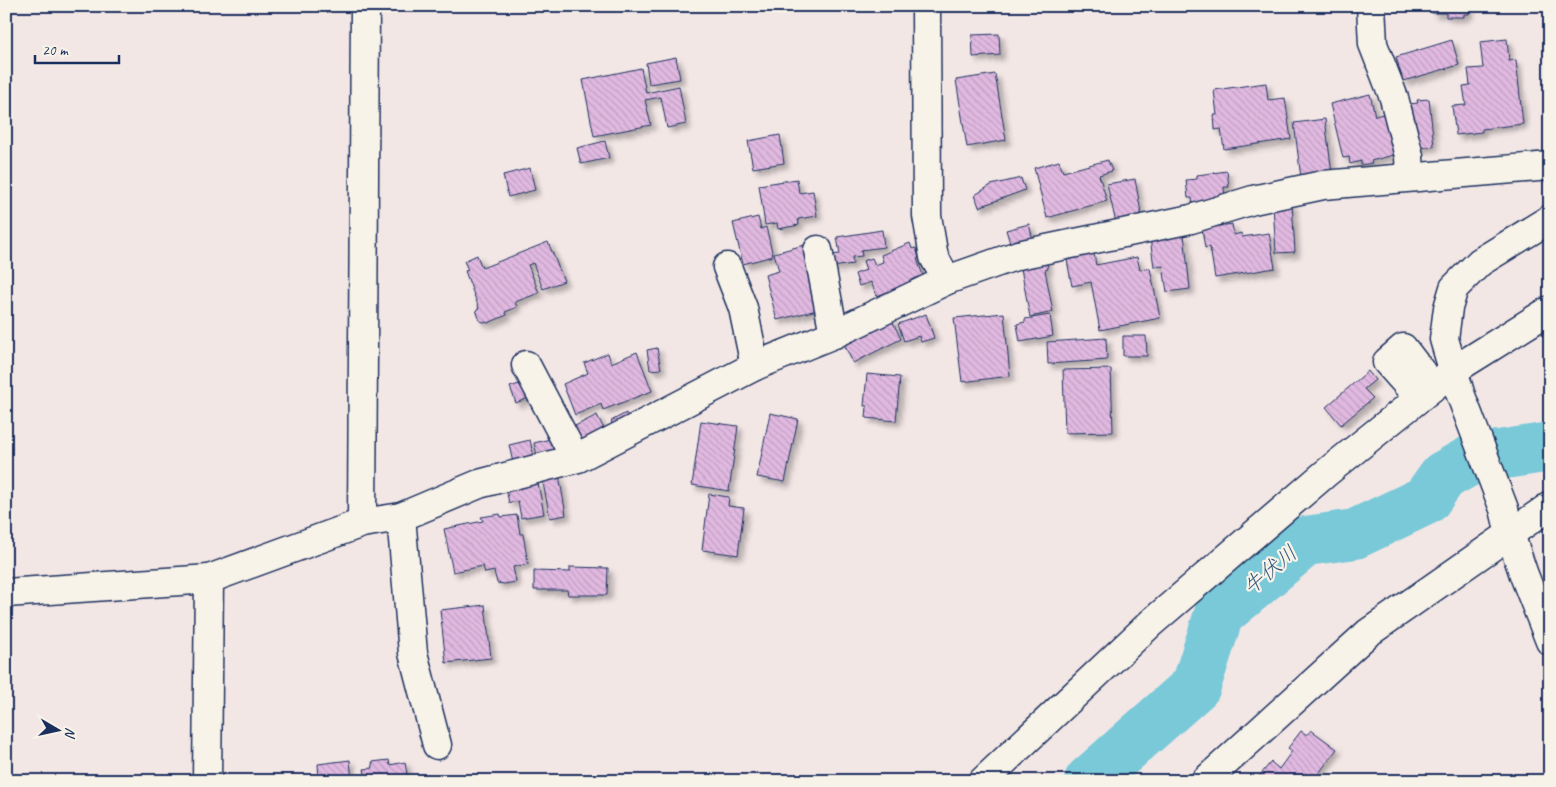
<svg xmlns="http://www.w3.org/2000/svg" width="1556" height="787" viewBox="0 0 1556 787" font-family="Caveat,'Klee One',sans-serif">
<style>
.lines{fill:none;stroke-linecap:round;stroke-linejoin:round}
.river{stroke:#7ac9d8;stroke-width:50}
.building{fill:url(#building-back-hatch);stroke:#1b2f5e;filter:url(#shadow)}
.minor-casing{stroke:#1b2f5e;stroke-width:31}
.minor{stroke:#f7f3e8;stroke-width:28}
.labels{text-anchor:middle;stroke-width:4.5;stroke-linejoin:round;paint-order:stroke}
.water-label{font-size:21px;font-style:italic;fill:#33567c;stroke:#f7f3e8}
</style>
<defs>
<pattern id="building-back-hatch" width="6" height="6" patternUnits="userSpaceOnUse" patternTransform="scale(1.25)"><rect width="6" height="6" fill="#e1b9e0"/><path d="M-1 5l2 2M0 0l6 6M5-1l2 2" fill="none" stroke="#c09fc3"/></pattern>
<filter id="shadow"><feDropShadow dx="4.5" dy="4.5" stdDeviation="2.5" flood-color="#0004"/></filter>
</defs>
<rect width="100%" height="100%" fill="#f3e7e6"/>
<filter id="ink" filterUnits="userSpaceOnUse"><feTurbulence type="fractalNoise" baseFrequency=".02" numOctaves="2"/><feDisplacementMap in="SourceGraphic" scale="10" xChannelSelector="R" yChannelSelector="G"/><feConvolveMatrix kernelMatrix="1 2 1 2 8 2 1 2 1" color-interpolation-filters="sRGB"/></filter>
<g filter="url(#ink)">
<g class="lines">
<!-- river -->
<polyline class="river" points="1089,781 1196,686 1219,614 1306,541 1355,534 1426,500 1443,476 1473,459 1550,447"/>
</g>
<!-- building -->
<g class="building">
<polygon points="1432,6 1469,6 1469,14 1464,14 1464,17 1446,17 1446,13 1432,13"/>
<polygon points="999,34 1000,55 973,57 972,35"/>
<polygon points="1507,39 1509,61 1516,60 1523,124 1482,129 1482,132 1456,135 1452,106 1466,105 1463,86 1470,85 1468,69 1483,68 1480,42"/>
<polygon points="1452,40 1459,65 1403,81 1396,57"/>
<polygon points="676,57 680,79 649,84 646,63"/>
<polygon points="641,68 646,93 679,86 686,124 667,128 661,97 645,100 651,125 594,136 583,80"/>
<polygon points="995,74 1006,140 967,147 956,80"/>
<polygon points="1266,83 1268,100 1285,98 1291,139 1224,149 1221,129 1215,130 1214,115 1217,115 1214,90"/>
<polygon points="1370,94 1375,116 1387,113 1397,154 1371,161 1372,163 1361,165 1361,161 1350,164 1349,157 1343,158 1330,104"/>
<polygon points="1429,99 1434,146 1413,149 1408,104 1418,103 1417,100"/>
<polygon points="1325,119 1332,174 1301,178 1294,123"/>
<polygon points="780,135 784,163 753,168 748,141"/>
<polygon points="605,141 609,158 581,164 577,148"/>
<polygon points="1108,160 1112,171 1099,175 1107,201 1047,218 1034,168 1059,161 1063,172"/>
<polygon points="530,168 535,190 508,197 503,175"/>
<polygon points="1227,171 1229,187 1224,187 1225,202 1193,206 1192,198 1188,198 1186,180 1197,179 1197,175"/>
<polygon points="1021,178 1025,190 979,207 975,195 991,185"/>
<polygon points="797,179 799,193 813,191 817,216 798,219 799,225 778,229 777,223 765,225 759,185"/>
<polygon points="1135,179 1142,218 1116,223 1107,184"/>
<polygon points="1292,203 1295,252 1276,253 1273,205"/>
<polygon points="758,217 761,229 766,227 773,256 743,264 733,223"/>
<polygon points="1029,224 1033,240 1011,246 1006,230"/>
<polygon points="1232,224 1234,235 1241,233 1242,237 1269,233 1275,268 1215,278 1210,247 1205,248 1202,229"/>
<polygon points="882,230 884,247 861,250 862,256 852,257 853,264 832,267 830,255 840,254 837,237"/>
<polygon points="1184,234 1190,289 1167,292 1163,266 1154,267 1150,238"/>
<polygon points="548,242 564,281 543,289 533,263 528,265 539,293 515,302 517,307 505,312 507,315 488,323 480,321 476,310 479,308 465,271 468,270 464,261 477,255 482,268"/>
<polygon points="910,243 912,249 916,248 919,258 917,259 924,278 877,296 871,282 859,286 855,274 866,270 863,261 872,258 875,265 883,262 881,255"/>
<polygon points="808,244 825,308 777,320 765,275 779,271 774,253"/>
<polygon points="1094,254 1096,265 1137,257 1140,270 1150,268 1160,318 1100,330 1091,282 1072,286 1067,260"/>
<polygon points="1046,258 1048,269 1045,270 1053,312 1030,317 1020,263"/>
<polygon points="1004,313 1010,376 962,382 954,318"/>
<polygon points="926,314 934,338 921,342 919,336 904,341 898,324"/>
<polygon points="1050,315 1053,336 1020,342 1017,324 1025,322 1025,319"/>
<polygon points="891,318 901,339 853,363 843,342"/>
<polygon points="1123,336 1146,336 1147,356 1123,356"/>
<polygon points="1106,338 1107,360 1048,364 1047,342"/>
<polygon points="657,348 661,369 650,370 647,350"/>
<polygon points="637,352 652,391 603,410 601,404 575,415 563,384 588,373 584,363 608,353 611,363"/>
<polygon points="1111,369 1113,432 1065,433 1063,370"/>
<polygon points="1368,371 1375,380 1364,389 1373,398 1341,425 1326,407"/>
<polygon points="867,374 900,377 896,421 866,418 867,406 864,406"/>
<polygon points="525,382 531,397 516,403 510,387"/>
<polygon points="626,413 630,420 615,429 611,421"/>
<polygon points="770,413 798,419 785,482 757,477"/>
<polygon points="597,415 605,431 576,445 569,429"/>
<polygon points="701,421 738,426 729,491 692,485"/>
<polygon points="554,438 559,453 538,459 534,443"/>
<polygon points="530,440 535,462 514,467 509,445"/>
<polygon points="559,475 566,515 550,518 542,478"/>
<polygon points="538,483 544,514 521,518 518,501 509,503 506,489"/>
<polygon points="709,494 729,497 728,506 744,508 738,555 702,550"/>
<polygon points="500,514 501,517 517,515 520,534 523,534 528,564 513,567 516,582 504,584 497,583 494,571 485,573 483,566 453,572 444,529 483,521 481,517"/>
<polygon points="570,567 608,568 607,595 568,595 567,590 534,590 534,571 570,572"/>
<polygon points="485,605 491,658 446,663 440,610"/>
<polygon points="1311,730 1337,749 1313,781 1256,780 1271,762 1279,769 1292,751 1288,748 1301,731 1307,735"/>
<polygon points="350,760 352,781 319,781 318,764"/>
<polygon points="389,760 390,765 405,762 408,781 366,781 364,769 373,768 372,762"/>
</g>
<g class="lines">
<defs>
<g id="minor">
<polyline points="926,6 927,216 934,257 947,280"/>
<polyline points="1371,6 1373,44 1394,98 1409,156 1410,177"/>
<polyline points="1550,219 1480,262 1454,288 1448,308 1444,339 1460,393 1504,509 1510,534 1524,575 1550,641"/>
<polyline points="818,250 834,334"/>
<polyline points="727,267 743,308 755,366"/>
<polyline points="526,365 575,458"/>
<polyline points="1419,398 1387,362 1403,348 1433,387"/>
<polyline points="401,517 413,653 437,745"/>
<polyline points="362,523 365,6"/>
<polyline points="6,593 209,579 362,523 401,517 479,484 578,458 755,366 834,334 947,280 1018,255 1191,219 1253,200 1323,185 1550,166"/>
<polyline points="207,781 209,579"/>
<polyline points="983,781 1151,623 1326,473 1454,370 1550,310"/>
<polyline points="1205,781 1368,633 1550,506"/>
</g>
</defs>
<!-- minor casing -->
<use href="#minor" class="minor-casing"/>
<!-- minor -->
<use href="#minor" class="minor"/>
</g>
</g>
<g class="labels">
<!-- water labels -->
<g class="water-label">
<text transform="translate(1270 570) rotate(-40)" y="7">牛伏川</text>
</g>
</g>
<!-- margin -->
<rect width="1556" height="787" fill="none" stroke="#f7f3e8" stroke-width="25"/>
<rect x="12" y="12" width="1531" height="762" fill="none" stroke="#1b2f5e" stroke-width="2" filter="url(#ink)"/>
<!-- north arrow -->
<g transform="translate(58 730) rotate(99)" stroke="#f7f3e8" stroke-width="4" paint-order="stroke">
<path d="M0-4L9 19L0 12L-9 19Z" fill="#1b2f5e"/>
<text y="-8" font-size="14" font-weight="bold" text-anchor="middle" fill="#1b2f5e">N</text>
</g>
<!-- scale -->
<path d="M35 55v8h84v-8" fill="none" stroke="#1b2f5e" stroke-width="2.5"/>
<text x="42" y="55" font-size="15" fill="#1b2f5e" stroke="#f7f3e8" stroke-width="4" paint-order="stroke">20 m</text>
</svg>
